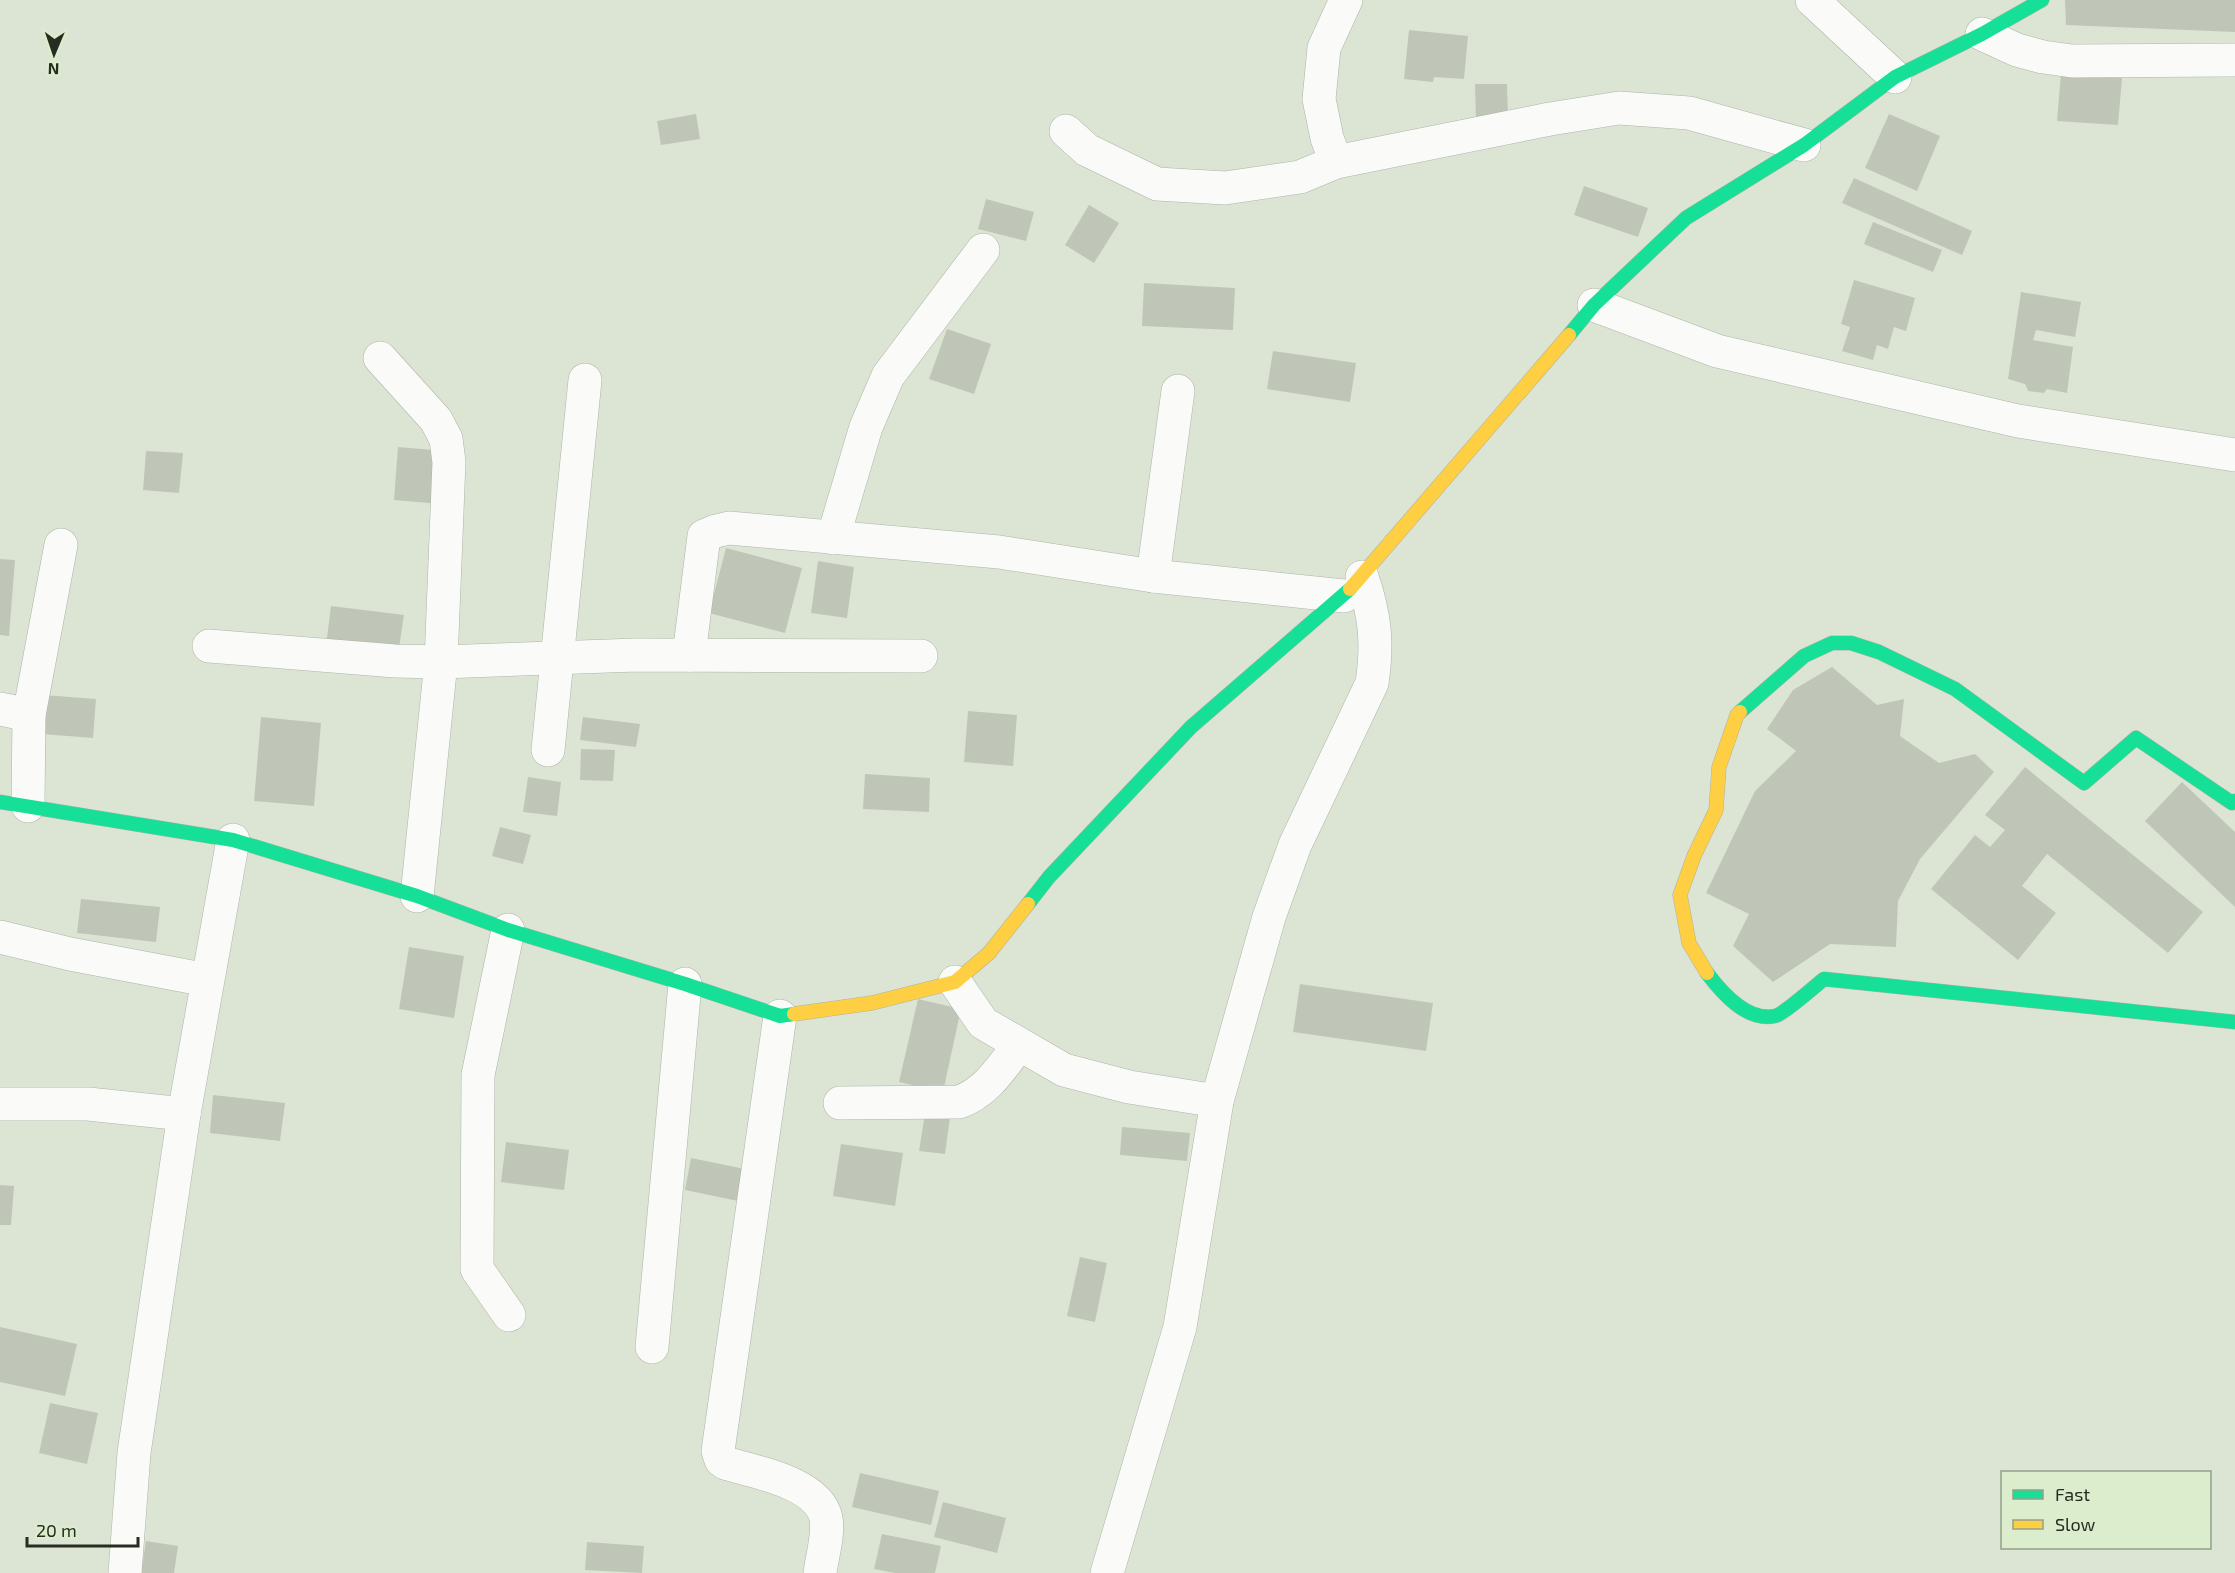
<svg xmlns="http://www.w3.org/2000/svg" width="2235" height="1573" viewBox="0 0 2235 1573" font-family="'Exo 2',sans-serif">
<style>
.building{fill:#bfc6b8}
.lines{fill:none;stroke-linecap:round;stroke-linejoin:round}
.street-casing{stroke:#adb4a6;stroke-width:34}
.fast-casing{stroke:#adb4a6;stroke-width:15}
.slow-casing{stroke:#adb4a6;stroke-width:15}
.street{stroke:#fafbf9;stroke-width:33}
.fast{stroke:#16e098;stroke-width:14}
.slow{stroke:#ffcf43;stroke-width:14}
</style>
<rect width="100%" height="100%" fill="#dce5d4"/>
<!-- building -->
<g class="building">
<polygon points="2065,0 2235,0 2235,32 2066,25"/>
<polygon points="1409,30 1468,36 1464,79 1434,77 1433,82 1404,79"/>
<polygon points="2061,73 2122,78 2118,125 2057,121"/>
<polygon points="1475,84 1507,84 1508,120 1476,121"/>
<polygon points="696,114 700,139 661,145 657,121"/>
<polygon points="1889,114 1940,136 1917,191 1865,168"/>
<polygon points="1854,178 1972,231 1962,255 1842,203"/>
<polygon points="1584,186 1648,208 1638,237 1574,215"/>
<polygon points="986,199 1034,212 1026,241 978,229"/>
<polygon points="1089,205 1119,223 1094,263 1065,245"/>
<polygon points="1873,222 1942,250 1933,272 1864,244"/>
<polygon points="1854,280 1915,298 1906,331 1894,327 1888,349 1877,345 1873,360 1842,351 1850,327 1841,324"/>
<polygon points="1144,283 1235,288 1233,330 1142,326"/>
<polygon points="2021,292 2081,302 2075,337 2036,330 2033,340 2073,347 2067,393 2047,389 2044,393 2028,391 2025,384 2008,379"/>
<polygon points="947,329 991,344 974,394 929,379"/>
<polygon points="1273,351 1356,363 1350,402 1267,389"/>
<polygon points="398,447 444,451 440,504 394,500"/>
<polygon points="146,451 183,453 179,493 143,490"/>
<polygon points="726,548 802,568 785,633 709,613"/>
<polygon points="0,559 15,560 9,636 0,635"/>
<polygon points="818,561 854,567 847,618 811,613"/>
<polygon points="331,606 404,615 398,655 326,646"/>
<polygon points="1832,667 1877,705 1904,699 1900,736 1939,763 1975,754 1994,772 1920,859 1898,901 1896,947 1830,944 1773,982 1733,946 1749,914 1706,893 1755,791 1796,751 1767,729 1793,690"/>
<polygon points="44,695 96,699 93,738 42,734"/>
<polygon points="968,711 1017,715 1013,766 964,762"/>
<polygon points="261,717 321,723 314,806 254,801"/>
<polygon points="583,717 640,724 636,747 580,740"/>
<polygon points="581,749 615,750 613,781 580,780"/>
<polygon points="2025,767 2203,912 2168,953 2047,854 2022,886 2056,913 2018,960 1931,889 1975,835 1990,847 2005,830 1985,815"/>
<polygon points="865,774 930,778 929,812 863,809"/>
<polygon points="528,777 561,782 557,816 523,812"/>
<polygon points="2182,782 2235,832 2235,907 2145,821"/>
<polygon points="500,827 531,835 523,864 492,856"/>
<polygon points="81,899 160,907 156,942 77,933"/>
<polygon points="409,947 464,956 454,1018 399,1009"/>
<polygon points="1300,984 1433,1003 1426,1051 1293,1032"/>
<polygon points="918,999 961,1009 943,1092 899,1082"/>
<polygon points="213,1095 285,1103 280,1141 210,1133"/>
<polygon points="926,1107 951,1110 945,1154 919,1151"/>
<polygon points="1122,1127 1190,1133 1187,1161 1120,1155"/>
<polygon points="506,1142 569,1150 564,1190 501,1182"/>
<polygon points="841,1144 903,1153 895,1206 833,1196"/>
<polygon points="691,1158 745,1169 738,1201 685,1190"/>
<polygon points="0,1185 14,1186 11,1225 0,1225"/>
<polygon points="1080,1257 1107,1263 1095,1322 1067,1316"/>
<polygon points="0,1327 77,1344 65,1396 0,1382"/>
<polygon points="50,1403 98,1413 87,1464 39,1453"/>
<polygon points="860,1473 939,1491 931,1525 852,1507"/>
<polygon points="943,1502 1006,1518 997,1553 934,1537"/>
<polygon points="882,1534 941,1546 935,1573 895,1573 874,1569"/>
<polygon points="146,1541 178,1546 174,1573 141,1573"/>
<polygon points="587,1542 644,1546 642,1573 585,1570"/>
</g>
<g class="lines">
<defs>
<g id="street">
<polyline points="1346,0 1324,48 1319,99 1327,138 1336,162 1550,119 1619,108 1689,113 1804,145"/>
<polyline points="1812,0 1895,77"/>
<polyline points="1982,34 2017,50 2043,57 2072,61 2235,60"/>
<polyline points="1066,131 1087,150 1157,184 1225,188 1300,177 1336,162"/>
<polyline points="1594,305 1717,351 2018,421 2235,455"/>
<polyline points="380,358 436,420 446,439 449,462 441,662 417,896"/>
<polyline points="833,538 866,427 888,376 983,250"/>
<polyline points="1153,576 1178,391"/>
<polyline points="209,646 395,661 441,662 637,655 921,656"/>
<polyline points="689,655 704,536 716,531 729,528 999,552 1153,576 1344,596"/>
<polyline points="0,709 29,715"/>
<polyline points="548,750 585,380"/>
<polyline points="28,806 29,715 61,545"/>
<polyline points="508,930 478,1075 477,1269 509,1315"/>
<polyline points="0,937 70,954 207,980"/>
<polyline points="955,982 983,1023 1064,1070 1129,1087 1217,1101"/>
<path d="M 780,1016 L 718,1451 L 721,1460 L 725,1463 C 754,1472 818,1482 826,1518 C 829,1535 822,1556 820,1573"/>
<path d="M 840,1103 L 959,1102 C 987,1092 1001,1068 1019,1045"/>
<polyline points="0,1104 88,1104 184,1114"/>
<polyline points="652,1347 685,984"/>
<polyline points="125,1573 134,1453 184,1114 233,840"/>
<path d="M 1107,1573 L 1180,1327 L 1217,1101 L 1269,917 L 1295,845 L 1372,683 C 1378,643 1375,615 1362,577"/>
</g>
<g id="fast">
<polyline points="1569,335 1594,305 1686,218 1804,145 1895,77 1982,34 2042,0"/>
<polyline points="1740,712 1804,656 1832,643 1851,643 1879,652 1955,689 2084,783 2136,738 2232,803 2235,801"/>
<polyline points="0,802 233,840 417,896 508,930 685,984 780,1016 794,1014"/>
<polyline points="1028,904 1049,877 1191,727 1350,589"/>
<path d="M 1707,973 C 1722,993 1747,1022 1775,1016 C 1784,1014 1815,986 1824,979 L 2235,1022"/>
</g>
<g id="slow">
<polyline points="1350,589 1569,335"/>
<polyline points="1707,973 1689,943 1680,895 1694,856 1716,810 1719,767 1737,715 1740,712"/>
<polyline points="794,1014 872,1003 955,982 989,953 1028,904"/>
</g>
</defs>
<!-- street casing -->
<use href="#street" class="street-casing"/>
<!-- fast casing -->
<use href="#fast" class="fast-casing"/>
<!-- slow casing -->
<use href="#slow" class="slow-casing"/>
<!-- street -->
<use href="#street" class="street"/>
<!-- fast -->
<use href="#fast" class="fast"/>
<!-- slow -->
<use href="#slow" class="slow"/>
</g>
<!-- legend -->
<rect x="2001" y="1471" width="210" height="78" fill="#dbedcc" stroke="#93a088" stroke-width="1.5"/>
<rect x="2013" y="1490" width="30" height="9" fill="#16e098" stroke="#93a088" stroke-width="1.5"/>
<text x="2055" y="1501" font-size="18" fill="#272d21">Fast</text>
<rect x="2013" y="1520" width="30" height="9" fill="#ffcf43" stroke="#93a088" stroke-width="1.5"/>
<text x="2055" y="1531" font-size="18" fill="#272d21">Slow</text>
<!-- north arrow -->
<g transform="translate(54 54) rotate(182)" stroke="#dbedcc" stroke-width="4.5" paint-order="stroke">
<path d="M0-4.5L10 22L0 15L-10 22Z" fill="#272d21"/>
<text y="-9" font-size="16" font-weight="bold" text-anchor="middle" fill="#272d21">N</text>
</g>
<!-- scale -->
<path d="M27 1537v9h111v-9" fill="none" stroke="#272d21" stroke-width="3"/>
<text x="36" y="1537" font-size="18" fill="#272d21" stroke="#dbedcc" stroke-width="4.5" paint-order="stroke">20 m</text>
</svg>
